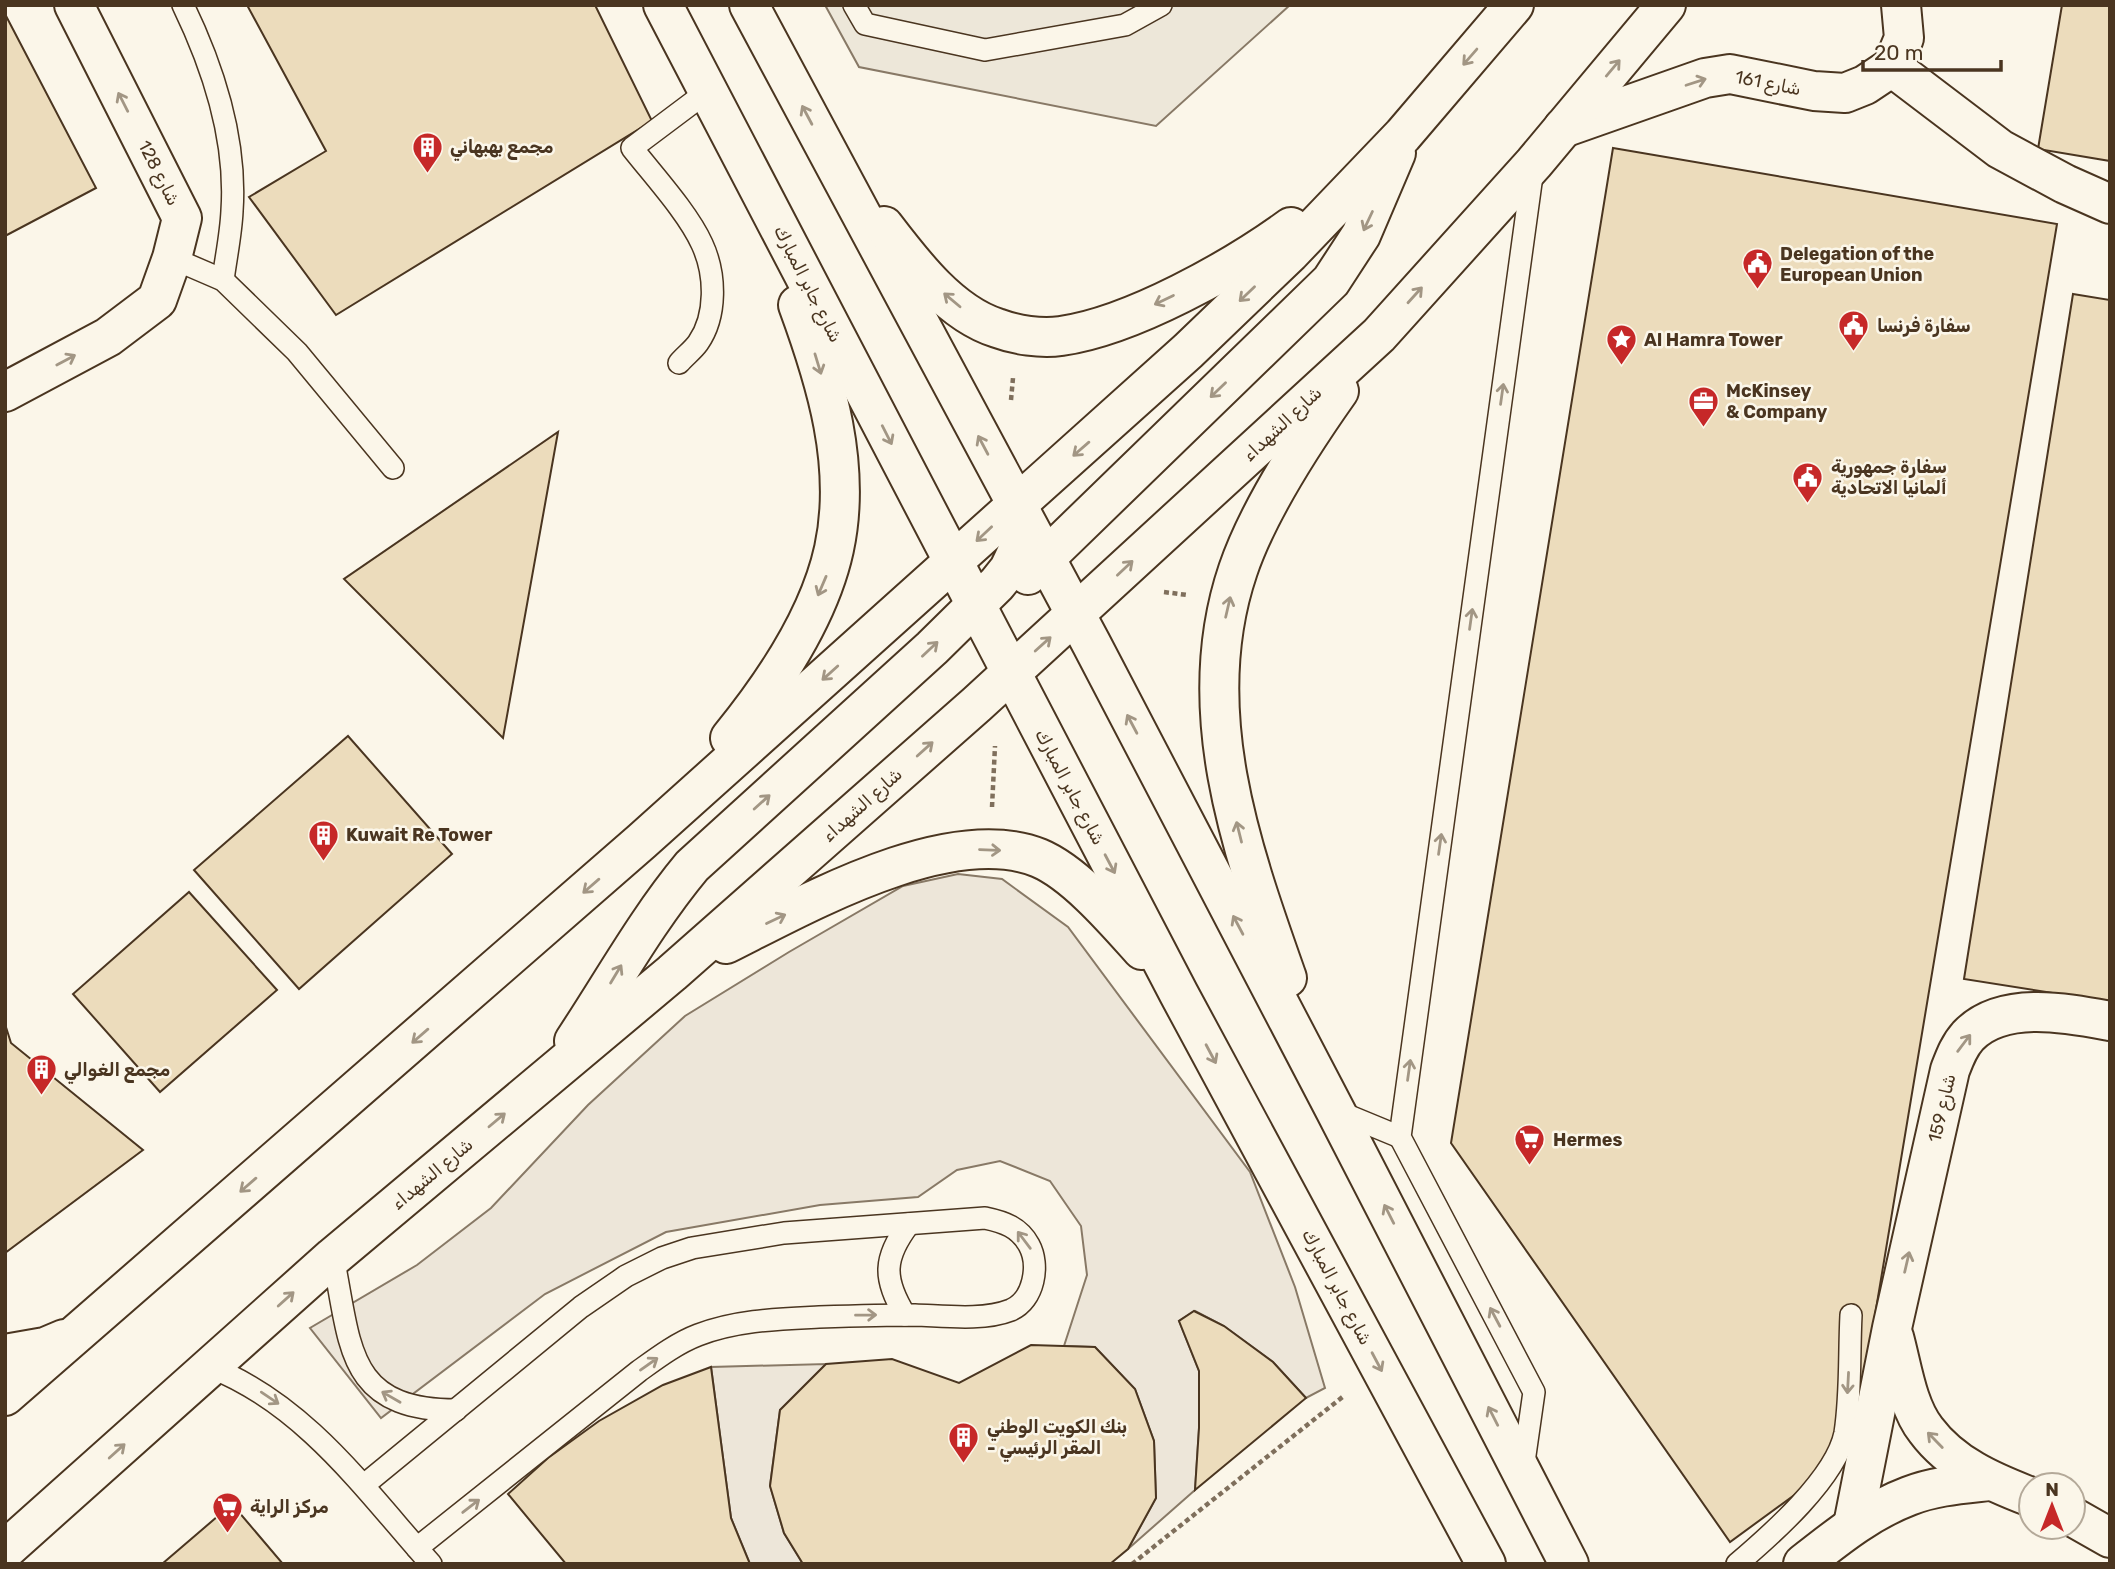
<svg xmlns="http://www.w3.org/2000/svg" width="2115" height="1569" viewBox="0 0 2115 1569" font-family="Rubik,Vazirmatn,sans-serif">
<style>
.green{fill:#ede6d9;stroke:#887966;stroke-width:2}
.parking{fill:#ede7d9;stroke:#887966;stroke-width:2}
.building{fill:#ecdcbc;stroke:#4a3520;stroke-width:2}
.lines{fill:none;stroke-linecap:round;stroke-linejoin:round}
.lane-casing{stroke:#4a3520;stroke-width:24}
.street-casing{stroke:#4a3520;stroke-width:42}
.secondary-casing{stroke:#4a3520;stroke-width:42}
.path{stroke:#7f6f5c;stroke-width:4.5;stroke-dasharray:5 3.5;stroke-linecap:butt}
.lane{stroke:#fbf6e9;stroke-width:21}
.street{stroke:#fbf6e9;stroke-width:38}
.secondary{stroke:#fbf6e9;stroke-width:38}
.oneway{stroke:#a29684}
.labels{text-anchor:middle;stroke-width:5;stroke-linejoin:round;paint-order:stroke}
.street-label{font-size:18px;fill:#4a3520;stroke:#fbf6e9}
.poi-label{font-size:18px;font-weight:bold;fill:#4a3520;stroke:#fbf6e9;text-anchor:start}
</style>
<rect width="100%" height="100%" fill="#fbf6e9"/>
<!-- green -->
<g class="green">
<polygon points="958,874 1002,879 1068,927 1250,1172 1295,1287 1325,1388 1306,1398 1273,1362 1224,1326 1195,1311 1179,1321 1199,1371 1199,1428 1195,1490 1128,1549 1156,1498 1154,1441 1135,1389 1095,1347 1064,1346 1087,1275 1081,1226 1050,1181 1000,1161 957,1170 918,1197 820,1205 666,1232 545,1294 381,1418 310,1328 417,1265 491,1208 588,1105 685,1016 789,952 903,886"/>
<polygon points="826,1364 780,1410 770,1486 784,1533 803,1564 750,1564 731,1518 711,1367"/>
</g>
<!-- parking -->
<polygon class="parking" points="825,5 1290,5 1156,126 859,67"/>
<!-- building -->
<g class="building">
<polygon points="247,5 595,5 652,121 336,315 249,197 326,151"/>
<polygon points="2062,5 2110,5 2110,161 2038,149"/>
<polygon points="5,14 96,188 5,236"/>
<polygon points="1613,148 2057,224 1852,1453 1730,1542 1451,1143"/>
<polygon points="2073,294 2110,300 2110,1002 1964,979"/>
<polygon points="558,432 503,738 344,579"/>
<polygon points="348,736 452,854 299,989 194,870"/>
<polygon points="189,892 277,990 160,1092 73,994"/>
<polygon points="5,1024 11,1043 143,1150 5,1253"/>
<polygon points="1194,1311 1224,1326 1273,1362 1306,1398 1195,1490 1199,1428 1199,1371 1179,1321"/>
<polygon points="1031,1345 1095,1347 1135,1389 1154,1441 1156,1498 1128,1549 1110,1564 803,1564 784,1533 770,1486 780,1410 826,1364 892,1359 959,1383"/>
<polygon points="711,1367 731,1518 750,1564 566,1564 508,1494 548,1458 599,1421 663,1385"/>
<polygon points="232,1504 283,1564 162,1564"/>
</g>
<g class="lines">
<defs>
<g id="lane">
<path d="M 183,5 C 214,69 237,139 232,211 C 231,234 226,257 223,280"/>
<polyline points="854,5 865,24 985,50 1125,25 1161,5"/>
<polyline points="172,258 223,280 297,352 393,468"/>
<path d="M 679,363 C 685,356 693,350 698,343 C 717,316 716,274 702,244 C 688,213 654,176 632,148 L 708,91"/>
<polyline points="1337,1111 1400,1137"/>
<path d="M 333,1257 C 351,1344 345,1410 456,1410"/>
<path d="M 905,1315 C 883,1279 883,1258 909,1224"/>
<path d="M 210,1367 C 305,1404 365,1490 431,1564"/>
<polyline points="1523,1469 1534,1392 1400,1137 1533,168"/>
<path d="M 364,1485 L 581,1307 L 626,1276 L 662,1258 L 692,1248 L 784,1233 L 985,1218 C 1004,1222 1019,1227 1029,1245 C 1040,1265 1034,1300 1011,1310 C 983,1321 945,1316 915,1315 C 883,1315 851,1316 819,1317 C 779,1319 737,1320 698,1335 C 677,1343 657,1358 639,1371 L 417,1548"/>
<path d="M 1737,1564 C 1771,1535 1836,1478 1845,1433 C 1851,1395 1849,1354 1851,1315"/>
</g>
<g id="street">
<polyline points="1892,67 2000,149 2065,184 2110,204"/>
<polyline points="1563,128 1705,78 1730,74 1814,91 1845,93 1865,85 1892,67 1904,38 1901,5"/>
<polyline points="5,392 108,337 157,300 172,258 182,218 74,5"/>
<path d="M 1894,1337 C 1902,1366 1907,1406 1926,1430 C 1952,1465 1992,1482 2031,1497"/>
<polyline points="2073,1517 2110,1538"/>
<path d="M 1853,1525 L 1892,1328 L 1950,1070 C 1955,1057 1959,1046 1968,1036 C 2002,1000 2067,1013 2110,1021"/>
<path d="M 1803,1564 C 1836,1538 1869,1511 1909,1496 C 1934,1486 1962,1484 1989,1481"/>
</g>
<g id="secondary">
<polyline points="663,5 1179,994 1486,1564"/>
<polyline points="749,5 1091,643 1335,1110 1569,1564"/>
<path d="M 884,226 C 913,264 950,313 997,328 C 1016,335 1041,339 1061,336 C 1132,326 1233,269 1291,227"/>
<polyline points="1028,575 1331,281 1361,235 1396,153"/>
<path d="M 730,738 C 774,684 819,618 834,549 C 852,466 826,381 798,305"/>
<path d="M 726,944 C 806,904 950,822 1039,858 C 1075,873 1116,921 1142,950"/>
<path d="M 1287,978 C 1241,848 1191,708 1238,570 C 1258,511 1303,442 1339,391"/>
<path d="M 574,1041 C 613,982 647,920 692,866 L 932,648 L 997,584 L 1009,569 L 1017,552 L 1020,531 L 1016,507"/>
<polyline points="5,1354 45,1347 64,1339"/>
<polyline points="5,1396 642,841 1188,351 1290,253 1403,135 1514,5"/>
<polyline points="5,1550 333,1257 672,973 977,704 1379,335 1534,163 1666,5"/>
</g>
</defs>
<!-- lane casing -->
<use href="#lane" class="lane-casing"/>
<!-- street casing -->
<use href="#street" class="street-casing"/>
<!-- secondary casing -->
<use href="#secondary" class="secondary-casing"/>
<!-- path -->
<g class="path">
<polyline points="1011,400 1013,378"/>
<polyline points="1164,592 1187,595"/>
<polyline points="992,807 995,746"/>
<polyline points="1132,1564 1345,1395"/>
</g>
<!-- lane -->
<use href="#lane" class="lane"/>
<!-- street -->
<use href="#street" class="street"/>
<!-- secondary -->
<use href="#secondary" class="secondary"/>
</g>
<!-- one-way arrows -->
<defs><path id="oneway-shaft" d="M-6 0H5M1.5-3L5.5 0L1.5 3" fill="none" stroke-width="1.6" stroke-linecap="round" stroke-linejoin="round" transform="scale(1.75)"/></defs>
<g class="oneway">
<use href="#oneway-shaft" transform="translate(1470 57) rotate(131)"/>
<use href="#oneway-shaft" transform="translate(1613 68) rotate(-50)"/>
<use href="#oneway-shaft" transform="translate(1696 82) rotate(-18)"/>
<use href="#oneway-shaft" transform="translate(123 102) rotate(-117)"/>
<use href="#oneway-shaft" transform="translate(807 115) rotate(-118)"/>
<use href="#oneway-shaft" transform="translate(1368 221) rotate(115)"/>
<use href="#oneway-shaft" transform="translate(1247 294) rotate(136)"/>
<use href="#oneway-shaft" transform="translate(1415 295) rotate(-48)"/>
<use href="#oneway-shaft" transform="translate(952 300) rotate(-140)"/>
<use href="#oneway-shaft" transform="translate(1164 300) rotate(154)"/>
<use href="#oneway-shaft" transform="translate(66 360) rotate(-28)"/>
<use href="#oneway-shaft" transform="translate(818 364) rotate(73)"/>
<use href="#oneway-shaft" transform="translate(1218 390) rotate(136)"/>
<use href="#oneway-shaft" transform="translate(1502 394) rotate(-82)"/>
<use href="#oneway-shaft" transform="translate(887 435) rotate(63)"/>
<use href="#oneway-shaft" transform="translate(983 445) rotate(-118)"/>
<use href="#oneway-shaft" transform="translate(1081 449) rotate(139)"/>
<use href="#oneway-shaft" transform="translate(984 534) rotate(137)"/>
<use href="#oneway-shaft" transform="translate(1125 568) rotate(-43)"/>
<use href="#oneway-shaft" transform="translate(822 586) rotate(113)"/>
<use href="#oneway-shaft" transform="translate(1228 607) rotate(-77)"/>
<use href="#oneway-shaft" transform="translate(1471 619) rotate(-82)"/>
<use href="#oneway-shaft" transform="translate(1043 644) rotate(-42)"/>
<use href="#oneway-shaft" transform="translate(930 649) rotate(-43)"/>
<use href="#oneway-shaft" transform="translate(830 673) rotate(138)"/>
<use href="#oneway-shaft" transform="translate(1132 724) rotate(-118)"/>
<use href="#oneway-shaft" transform="translate(925 749) rotate(-42)"/>
<use href="#oneway-shaft" transform="translate(762 802) rotate(-42)"/>
<use href="#oneway-shaft" transform="translate(1239 832) rotate(-104)"/>
<use href="#oneway-shaft" transform="translate(1440 844) rotate(-82)"/>
<use href="#oneway-shaft" transform="translate(990 850) rotate(2)"/>
<use href="#oneway-shaft" transform="translate(1110 864) rotate(62)"/>
<use href="#oneway-shaft" transform="translate(591 886) rotate(139)"/>
<use href="#oneway-shaft" transform="translate(776 919) rotate(-25)"/>
<use href="#oneway-shaft" transform="translate(1238 925) rotate(-118)"/>
<use href="#oneway-shaft" transform="translate(616 974) rotate(-59)"/>
<use href="#oneway-shaft" transform="translate(420 1036) rotate(139)"/>
<use href="#oneway-shaft" transform="translate(1964 1043) rotate(-53)"/>
<use href="#oneway-shaft" transform="translate(1211 1054) rotate(62)"/>
<use href="#oneway-shaft" transform="translate(1409 1070) rotate(-82)"/>
<use href="#oneway-shaft" transform="translate(497 1120) rotate(-40)"/>
<use href="#oneway-shaft" transform="translate(248 1185) rotate(139)"/>
<use href="#oneway-shaft" transform="translate(1389 1214) rotate(-117)"/>
<use href="#oneway-shaft" transform="translate(1024 1240) rotate(-127)"/>
<use href="#oneway-shaft" transform="translate(1907 1262) rotate(-77)"/>
<use href="#oneway-shaft" transform="translate(286 1299) rotate(-42)"/>
<use href="#oneway-shaft" transform="translate(866 1315) rotate(-1)"/>
<use href="#oneway-shaft" transform="translate(1495 1317) rotate(-118)"/>
<use href="#oneway-shaft" transform="translate(1377 1362) rotate(62)"/>
<use href="#oneway-shaft" transform="translate(649 1364) rotate(-35)"/>
<use href="#oneway-shaft" transform="translate(1848 1383) rotate(93)"/>
<use href="#oneway-shaft" transform="translate(391 1397) rotate(-150)"/>
<use href="#oneway-shaft" transform="translate(270 1398) rotate(34)"/>
<use href="#oneway-shaft" transform="translate(1493 1416) rotate(-117)"/>
<use href="#oneway-shaft" transform="translate(1935 1440) rotate(-134)"/>
<use href="#oneway-shaft" transform="translate(117 1451) rotate(-42)"/>
<use href="#oneway-shaft" transform="translate(471 1506) rotate(-38)"/>
</g>
<!-- icons -->
<defs>
<symbol id="building-pin" viewBox="-11 -11 22 30"><path d="M0 17L-7.5 6A9.5 9.5 0 1 1 7.5 6Z" fill="#c62828" stroke="#fbf6e9"/><path d="M-4-6H4V6H1V3H-1V6H-4ZM-2.5-4.3h1.7v1.8h-1.7ZM.8-4.3h1.7v1.8H.8ZM-2.5-1h1.7V.8h-1.7ZM.8-1h1.7V.8H.8Z" fill="#fff"/></symbol>
<symbol id="civic-pin" viewBox="-11 -11 22 30"><path d="M0 17L-7.5 6A9.5 9.5 0 1 1 7.5 6Z" fill="#c62828" stroke="#fbf6e9"/><path d="M-.6-6.5H3V-4.5H.6V-3L4-1V1h2V6H-6V1h2V-1L-.6-3ZM-1.2 2.5V6h2.4V2.5Z" fill="#fff"/></symbol>
<symbol id="sight-pin" viewBox="-11 -11 22 30"><path d="M0 17L-7.5 6A9.5 9.5 0 1 1 7.5 6Z" fill="#c62828" stroke="#fbf6e9"/><path d="M0-6L1.8-2.2L6-1.7L2.9 1.2L3.7 5.4L0 3.3L-3.7 5.4L-2.9 1.2L-6-1.7L-1.8-2.2Z" fill="#fff"/></symbol>
<symbol id="office-pin" viewBox="-11 -11 22 30"><path d="M0 17L-7.5 6A9.5 9.5 0 1 1 7.5 6Z" fill="#c62828" stroke="#fbf6e9"/><path d="M-6-3h4V-5.5h4V-3h4V5H-6ZM-1-4.5V-3h2v-1.5ZM-6 0V1H6V0Z" fill="#fff"/></symbol>
<symbol id="supermarket-pin" viewBox="-11 -11 22 30"><path d="M0 17L-7.5 6A9.5 9.5 0 1 1 7.5 6Z" fill="#c62828" stroke="#fbf6e9"/><path d="M-6-5.5h2.5l.6 2H6L4.5 2H-2.5L-4.4-4H-6ZM-1.5 3.2a1.3 1.3 0 1 0 .1 0ZM3 3.2a1.3 1.3 0 1 0 .1 0Z" fill="#fff"/></symbol>
</defs>
<g fill-rule="evenodd">
<use href="#building-pin" x="410" y="130" width="35" height="47"/>
<use href="#civic-pin" x="1740" y="246" width="35" height="47"/>
<use href="#civic-pin" x="1836" y="308" width="35" height="47"/>
<use href="#sight-pin" x="1604" y="322" width="35" height="47"/>
<use href="#office-pin" x="1686" y="384" width="35" height="47"/>
<use href="#civic-pin" x="1790" y="460" width="35" height="47"/>
<use href="#building-pin" x="306" y="818" width="35" height="47"/>
<use href="#building-pin" x="24" y="1052" width="35" height="47"/>
<use href="#supermarket-pin" x="1512" y="1122" width="35" height="47"/>
<use href="#building-pin" x="946" y="1420" width="35" height="47"/>
<use href="#supermarket-pin" x="210" y="1490" width="35" height="47"/>
</g>
<g class="labels">
<!-- street labels -->
<g class="street-label">
<text transform="translate(1768 83) rotate(11)" y="6">شارع 161</text>
<text transform="translate(159 173) rotate(63)" y="6">شارع 128</text>
<text transform="translate(808 284) rotate(63)" y="6">شارع جابر المبارك</text>
<text transform="translate(1282 424) rotate(-43)" y="6">شارع الشهداء</text>
<text transform="translate(1070 787) rotate(62)" y="6">شارع جابر المبارك</text>
<text transform="translate(862 805) rotate(-42)" y="6">شارع الشهداء</text>
<text transform="translate(1942 1108) rotate(-77)" y="6">شارع 159</text>
<text transform="translate(432 1174) rotate(-40)" y="6">شارع الشهداء</text>
<text transform="translate(1337 1287) rotate(62)" y="6">شارع جابر المبارك</text>
</g>
<!-- poi labels -->
<g class="poi-label">
<text x="450" y="153">مجمع بهبهاني</text>
<text x="1780" y="260">Delegation of the<tspan x="1780" dy="21">European Union</tspan></text>
<text x="1877" y="332">سفارة فرنسا</text>
<text x="1644" y="346">Al Hamra Tower</text>
<text x="1726" y="397">McKinsey<tspan x="1726" dy="21">&amp; Company</tspan></text>
<text x="1831" y="473">سفارة جمهورية<tspan x="1831" dy="21">ألمانيا الاتحادية</tspan></text>
<text x="346" y="841">Kuwait Re Tower</text>
<text x="64" y="1076">مجمع الغوالي</text>
<text x="1553" y="1146">Hermes</text>
<text x="987" y="1433">بنك الكويت الوطني<tspan x="987" dy="21">- المقر الرئيسي</tspan></text>
<text x="250" y="1513">مركز الراية</text>
</g>
</g>
<!-- border -->
<rect width="2115" height="1569" fill="none" stroke="#4a3520" stroke-width="14"/>
<!-- north arrow -->
<g transform="translate(2052 1506)"><circle r="33" fill="#fbf6e9" stroke="#b4a999" stroke-width="2"/>
<path d="M0-5L12 26L0 18L-12 26Z" fill="#c62828"/>
<text y="-10" font-size="19" font-weight="bold" text-anchor="middle" fill="#4a3520">N</text>
</g>
<!-- scale -->
<path d="M1863 60v10h138v-10" fill="none" stroke="#4a3520" stroke-width="3.5"/>
<text x="1874" y="60" font-size="21" fill="#4a3520" stroke="#fbf6e9" stroke-width="5" paint-order="stroke">20 m</text>
</svg>
